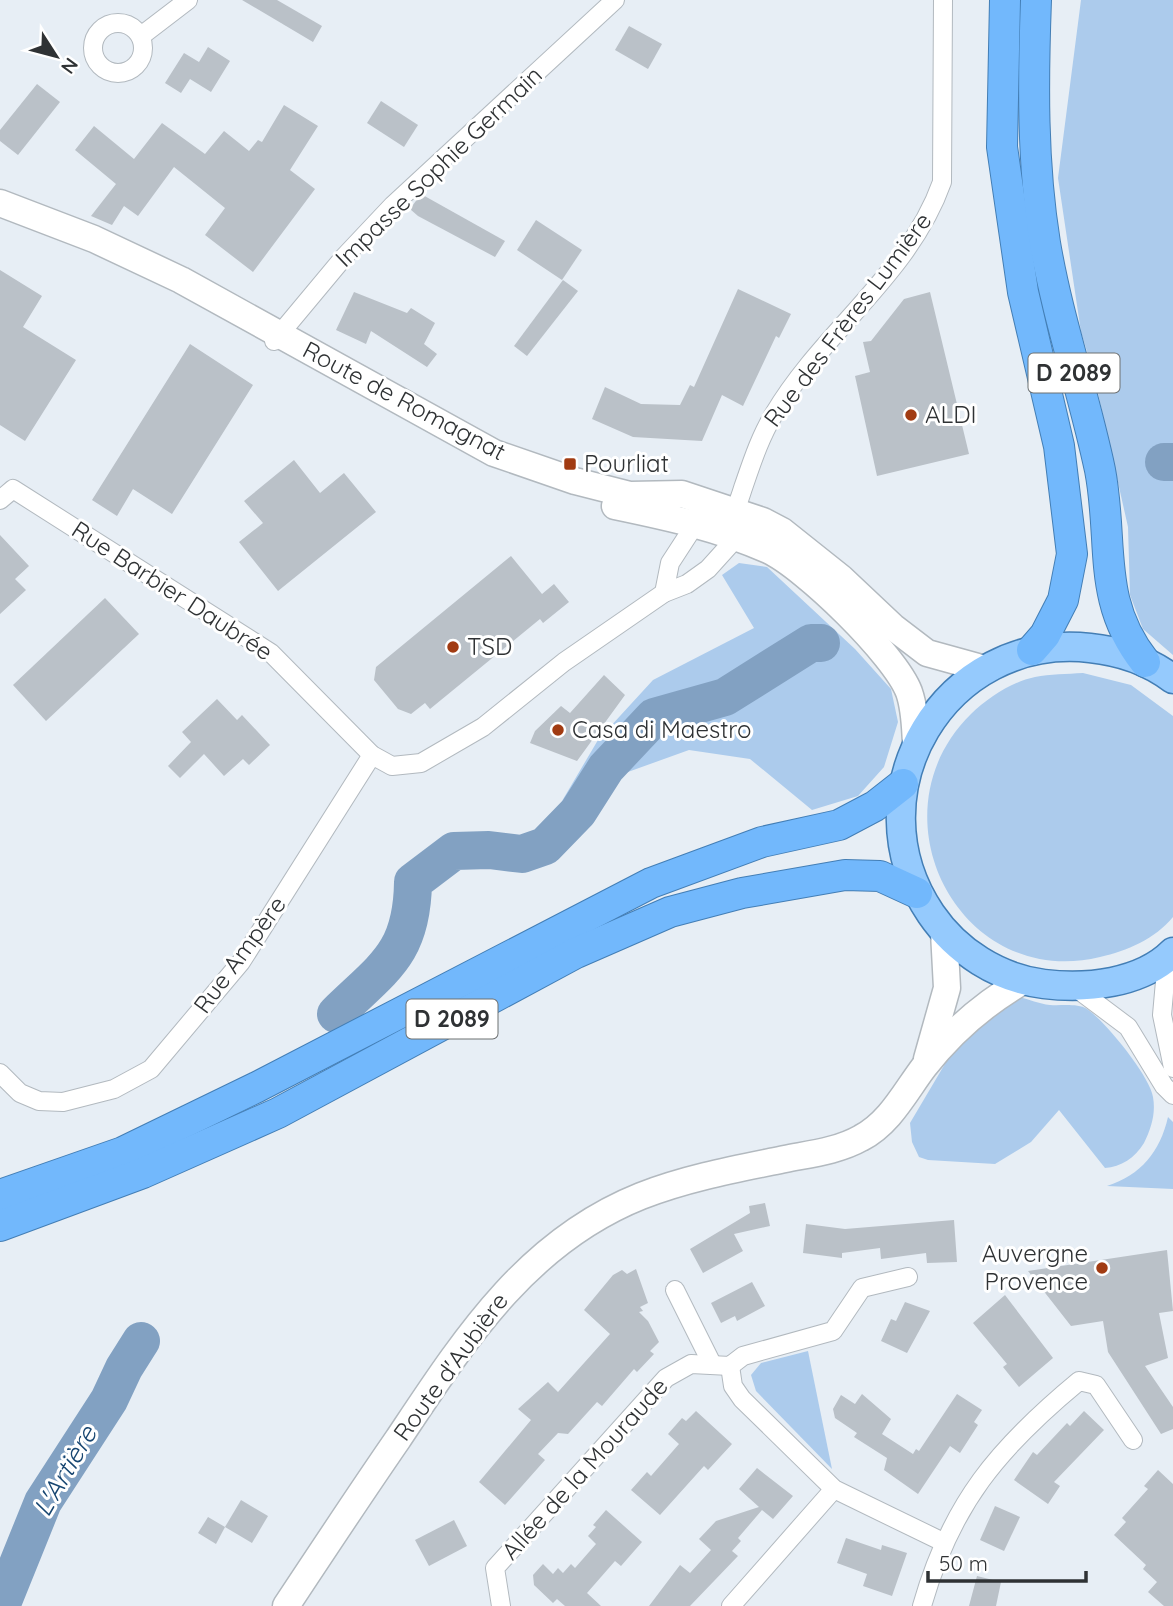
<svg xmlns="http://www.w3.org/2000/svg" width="1173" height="1606" viewBox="0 0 1173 1606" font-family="Quicksand,sans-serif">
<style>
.green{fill:#accbec}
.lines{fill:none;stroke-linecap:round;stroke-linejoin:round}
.river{stroke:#82a1c2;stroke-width:38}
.building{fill:#bac1c8}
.minor-casing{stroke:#b2b9bf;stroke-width:20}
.secondary-casing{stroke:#b2b9bf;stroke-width:29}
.primary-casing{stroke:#437eb5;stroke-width:31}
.trunk-casing{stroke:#437eb5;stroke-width:32}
.minor{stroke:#fff;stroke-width:18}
.secondary{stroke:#fff;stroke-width:26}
.primary{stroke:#95cafd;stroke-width:28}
.trunk{stroke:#72b8fc;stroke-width:30}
.poi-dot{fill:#a13b12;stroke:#fff;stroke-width:2.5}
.labels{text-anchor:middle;stroke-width:6;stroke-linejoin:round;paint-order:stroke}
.shield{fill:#fff;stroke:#6d7071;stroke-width:2}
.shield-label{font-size:23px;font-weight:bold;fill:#2f3234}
.street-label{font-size:24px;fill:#2f3234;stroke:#fff}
.poi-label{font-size:24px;fill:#2f3234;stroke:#fff;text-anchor:start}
.water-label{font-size:26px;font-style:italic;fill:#174671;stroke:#fff}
</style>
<rect width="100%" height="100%" fill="#e7eef5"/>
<!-- green -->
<g class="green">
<polygon points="1081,0 1173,0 1173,655 1143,629 1130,595 1128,527 1093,371 1081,332 1058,178"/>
<polygon points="739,563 767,567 855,649 891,689 898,722 884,767 858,796 812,810 750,759 689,750 614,777 562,801 598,740 653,680 754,628 722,575"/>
<path d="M 1083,673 L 1131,685 L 1173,716 L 1173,917 C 1155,939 1127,951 1100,957 C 959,991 869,814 971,714 C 988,698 1011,682 1035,677 C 1050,674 1067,674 1083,673 Z"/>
<path d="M 1019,997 C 1029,999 1039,1004 1050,1005 C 1061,1006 1077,1003 1087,1009 C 1105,1021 1150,1076 1153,1097 C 1156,1114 1151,1129 1144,1143 C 1135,1158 1121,1167 1105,1168 L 1059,1110 L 1031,1142 L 995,1164 L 928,1160 L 919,1157 L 912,1142 L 910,1123 L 965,1030 Z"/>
<path d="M 1168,1117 L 1173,1122 L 1173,1189 L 1107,1186 C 1141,1175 1160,1152 1168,1117 Z"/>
<polygon points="808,1351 832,1469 756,1391 751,1375 761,1363"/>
</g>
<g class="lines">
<!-- river -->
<g class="river">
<polyline points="1164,462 1173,462"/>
<path d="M 336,1014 C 384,967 412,954 413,882 L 454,851 L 489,850 L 522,854 L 545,846 L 578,812 L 606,768 L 654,717 L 725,697 L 811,643 L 821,643"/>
<polyline points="1,1606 43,1502 109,1400 124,1368 141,1341"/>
</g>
</g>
<!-- building -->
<g class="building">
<polygon points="242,0 277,0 322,26 313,42"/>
<polygon points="629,26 662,44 648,69 615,50"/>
<polygon points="208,47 230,61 211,92 190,79 181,93 165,83 184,53 199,62"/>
<polygon points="37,84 60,102 18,155 0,141 0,130"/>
<polygon points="381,101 418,125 404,147 367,123"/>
<polygon points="284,105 318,126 290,170 315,189 253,272 205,235 225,208 174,167 138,216 124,206 112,225 91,216 116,184 75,150 94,126 134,159 162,123 205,154 224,131 249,151 258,140 262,142"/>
<polygon points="421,194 505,241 495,257 418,216 410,209"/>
<polygon points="536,220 582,250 562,280 517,250"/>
<polygon points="0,270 42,296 23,327 76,360 25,441 0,425"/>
<polygon points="563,280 578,291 527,356 514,346"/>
<polygon points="738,289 791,314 779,338 776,336 743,406 722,395 702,441 633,437 592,419 605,387 641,404 680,405 690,385 694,387"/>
<polygon points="354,292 407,313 411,308 435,323 424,344 437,354 427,367 371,331 366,344 336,330"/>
<polygon points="930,292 969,454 877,476 855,376 870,372 863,342 871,341 904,299"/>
<polygon points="190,344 253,385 172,514 133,489 117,516 92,500"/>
<polygon points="294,460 320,493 344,473 376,512 278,591 239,542 263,523 244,501"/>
<polygon points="0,535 29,566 15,579 26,590 0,614"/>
<polygon points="511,556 542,594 554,584 569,602 543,623 540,619 430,709 425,703 411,714 398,709 374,680 376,667"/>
<polygon points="105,598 139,634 46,721 13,685"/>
<polygon points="604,675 625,695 577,761 530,743 535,731 561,706 570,713"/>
<polygon points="217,699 237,720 242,715 270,745 249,765 243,759 224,776 204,754 180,778 168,766 191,742 182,732"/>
<polygon points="765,1203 770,1226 734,1234 743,1251 703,1273 690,1249 750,1213 749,1206"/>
<polygon points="954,1220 957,1262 927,1263 926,1253 881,1259 880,1248 842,1253 842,1258 803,1253 806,1224 845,1229"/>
<polygon points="1167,1250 1173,1311 1159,1313 1168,1358 1145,1366 1173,1407 1173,1429 1161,1434 1108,1352 1103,1321 1071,1326 1028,1271"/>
<polygon points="636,1269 648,1303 640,1307 643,1311 639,1312 648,1321 659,1342 650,1351 654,1354 637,1372 634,1369 602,1406 597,1402 568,1434 558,1433 538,1454 545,1460 505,1505 479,1482 531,1420 518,1409 548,1382 558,1392 610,1334 584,1310 613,1275 622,1270 627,1274"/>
<polygon points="752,1282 765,1306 737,1321 735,1316 721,1323 711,1303"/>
<polygon points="1005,1295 1053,1358 1019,1387 1003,1367 1007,1364 973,1323"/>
<polygon points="905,1302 930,1311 907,1353 881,1341 891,1319 896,1321"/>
<polygon points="862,1394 891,1419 882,1434 913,1454 916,1449 919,1451 957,1394 982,1410 974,1422 978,1425 960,1453 950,1446 918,1494 884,1470 887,1458 854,1437 857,1433 835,1418 833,1409 841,1395 855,1404"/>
<polygon points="696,1411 732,1444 708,1470 704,1466 660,1515 631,1490 647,1472 651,1476 679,1444 668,1434 682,1418 686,1421"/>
<polygon points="1084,1411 1104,1430 1054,1482 1060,1486 1048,1504 1014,1480 1033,1452 1037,1455 1067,1423 1070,1426"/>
<polygon points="757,1468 793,1496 773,1519 762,1510 738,1538 741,1541 732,1551 738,1556 690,1606 649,1606 680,1565 690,1573 711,1550 699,1539 716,1521 759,1507 739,1489"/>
<polygon points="1158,1470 1173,1484 1173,1606 1164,1606 1148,1592 1157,1582 1143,1569 1146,1565 1114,1535 1126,1522 1122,1518 1148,1489 1144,1486"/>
<polygon points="241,1500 268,1516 252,1543 225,1527"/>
<polygon points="995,1506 1020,1517 1004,1551 980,1540"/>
<polygon points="606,1510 642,1542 621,1566 615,1561 587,1593 601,1606 565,1606 557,1599 553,1603 534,1585 533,1575 543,1564 553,1574 558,1568 563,1573 571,1564 575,1568 596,1544 588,1536 596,1527 593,1525"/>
<polygon points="208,1517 225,1527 216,1544 198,1533"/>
<polygon points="454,1520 467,1546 429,1566 415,1540"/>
<polygon points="846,1538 881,1550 882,1545 907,1553 892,1596 863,1586 867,1574 837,1563"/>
<polygon points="977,1576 1001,1582 996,1606 969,1606"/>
</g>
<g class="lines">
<defs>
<g id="minor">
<circle cx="118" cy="48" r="25"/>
<polyline points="141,36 188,0"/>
<polyline points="274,341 344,257 393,205 615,0"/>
<path d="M 0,500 L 13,489 L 271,653 L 372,755 L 392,766 L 421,763 L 483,727 L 564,662 L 664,593 L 687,584 L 708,569 L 736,538 C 730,517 737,508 743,488 C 752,462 760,437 774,414 C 823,331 909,275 942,182 L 943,0"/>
<polyline points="664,593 670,563 696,523 702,522"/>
<polyline points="1167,959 1162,1015 1173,1068"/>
<polyline points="1076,988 1128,1027 1164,1086 1173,1095"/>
<polyline points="0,1073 20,1093 39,1101 63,1102 114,1089 151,1069 241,962 372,755"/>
<polyline points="675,1290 712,1364"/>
<polyline points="730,1366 733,1386 742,1399 834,1489 943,1542"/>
<polyline points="501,1606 495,1568 666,1378 691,1364 730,1366 743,1356 833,1331 862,1288 908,1277"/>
<polyline points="731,1606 834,1489"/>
<path d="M 922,1606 C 951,1504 998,1448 1079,1381 L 1096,1385 L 1133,1440"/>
</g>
<g id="secondary">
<polyline points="0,203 94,239 181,280 494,453 575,481 630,495 682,494 763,521 782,531 841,578 893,627 927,653 985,669"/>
<path d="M 615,506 C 668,517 719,528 768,550 C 805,567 895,655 909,692 C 915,709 915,727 916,744"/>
<polyline points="927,1059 947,988 944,932"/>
<path d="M 286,1606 C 323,1550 360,1494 398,1439 C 464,1340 526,1242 641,1196 C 687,1178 736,1169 785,1159 C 810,1154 838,1151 861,1138 C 890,1123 905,1092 924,1067 C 952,1031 983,1004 1023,981"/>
</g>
<path id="primary" d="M 1173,679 C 1149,661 1120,651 1090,648 C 945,632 849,793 931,914 C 957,952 998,978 1044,984 C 1086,989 1141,984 1173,952"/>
<g id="trunk">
<polyline points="1005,0 1002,147 1023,292 1059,446 1072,554 1063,600 1045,635 1032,650"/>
<path d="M 1036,0 C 1033,81 1032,163 1045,243 C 1058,320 1084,394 1100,470 C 1114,543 1096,600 1145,662"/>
<polyline points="0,1195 123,1152 257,1087 651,883 762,842 839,825 875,806 903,784"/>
<polyline points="0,1226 143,1173 278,1113 576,953 670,912 742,893 845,875 880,876 917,893"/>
</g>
</defs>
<!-- minor casing -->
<use href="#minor" class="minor-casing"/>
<!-- secondary casing -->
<use href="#secondary" class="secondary-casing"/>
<!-- primary casing -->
<use href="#primary" class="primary-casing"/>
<!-- trunk casing -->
<use href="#trunk" class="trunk-casing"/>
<!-- minor -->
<use href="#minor" class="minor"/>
<!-- secondary -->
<use href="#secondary" class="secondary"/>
<!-- primary -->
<use href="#primary" class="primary"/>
<!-- trunk -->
<use href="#trunk" class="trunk"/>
</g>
<!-- markers -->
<g class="poi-dot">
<circle cx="911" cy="415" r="7"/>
<rect x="563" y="457" width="14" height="14" rx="3.5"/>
<circle cx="453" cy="647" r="7"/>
<circle cx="558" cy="730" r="7"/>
<circle cx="1102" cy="1268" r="7"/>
</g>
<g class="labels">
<!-- shield labels -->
<g class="shield">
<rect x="1028.5" y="353.5" width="91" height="39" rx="5"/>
<rect x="406.5" y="999.5" width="91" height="39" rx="5"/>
</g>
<g class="shield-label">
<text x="1074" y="381">D 2089</text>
<text x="452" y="1027">D 2089</text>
</g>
<!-- street labels -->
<g class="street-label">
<text transform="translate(439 167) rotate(-44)" y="8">Impasse Sophie Germain</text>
<text transform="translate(848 320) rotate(-53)" y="8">Rue des Frères Lumière</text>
<text transform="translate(404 401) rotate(28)" y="8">Route de Romagnat</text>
<text transform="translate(172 591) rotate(33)" y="8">Rue Barbier Daubrée</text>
<text transform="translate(240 955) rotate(-54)" y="8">Rue Ampère</text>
<text transform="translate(451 1367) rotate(-54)" y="8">Route d'Aubière</text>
<text transform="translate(585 1469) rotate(-48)" y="8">Allée de la Mouraude</text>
</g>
<!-- poi labels -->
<g class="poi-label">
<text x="925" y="423">ALDI</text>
<text x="584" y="472">Pourliat</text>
<text x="467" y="655">TSD</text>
<text x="572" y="738">Casa di Maestro</text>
<text x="1088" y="1262" text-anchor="end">Auvergne<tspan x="1088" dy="28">Provence</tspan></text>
</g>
<!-- water labels -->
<g class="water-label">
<text transform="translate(65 1471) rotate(-60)" y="9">L'Artière</text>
</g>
</g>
<!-- north arrow -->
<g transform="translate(56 56) rotate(126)" stroke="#ffffff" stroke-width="5" paint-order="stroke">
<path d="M0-5L12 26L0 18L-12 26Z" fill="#2f3234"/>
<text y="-10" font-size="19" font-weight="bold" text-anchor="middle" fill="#2f3234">N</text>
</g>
<!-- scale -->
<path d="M928 1571v10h158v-10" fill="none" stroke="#2f3234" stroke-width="3.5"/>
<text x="939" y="1571" font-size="21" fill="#2f3234" stroke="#ffffff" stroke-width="5" paint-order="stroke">50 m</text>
</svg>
